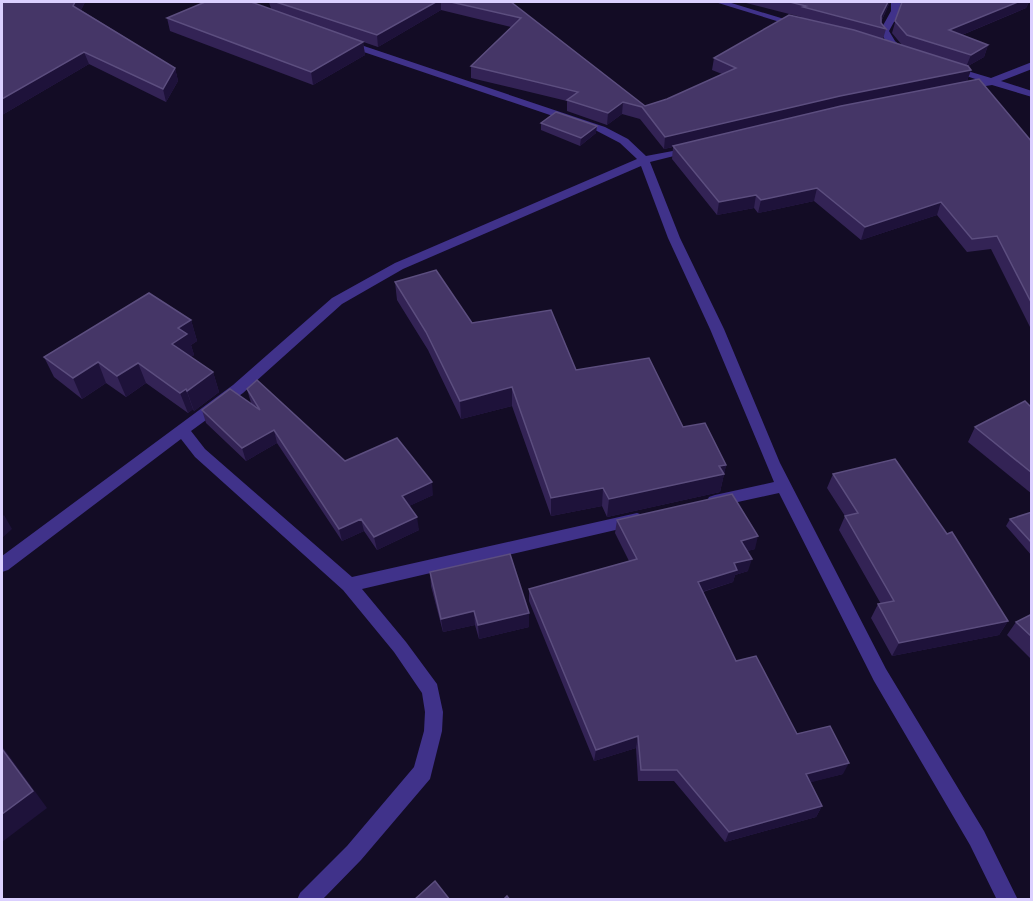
<svg xmlns="http://www.w3.org/2000/svg" width="1033" height="901" viewBox="0 0 1033 901" font-family="'PT Sans',sans-serif">
<style>
.lines{fill:none;stroke-linecap:round;stroke-linejoin:round}
.minor{fill:#40328a;fill-rule:evenodd}
.wall{fill:#332355}
.shaded-wall{fill:#1e123a}
.building{fill:#453667;stroke:#5c4e7f;stroke-width:1.5}
</style>
<rect width="100%" height="100%" fill="#130c25"/>
<g class="lines">
<!-- minor -->
<g class="minor">
<polygon points="715,2 728,2 804,25 796,27"/>
<polygon points="891,2 901,2 900,11 889,31 895,41 907,52 902,55 888,45 880,31 891,11"/>
<polygon points="343,41 349,41 605,127 628,139 646,156 694,147 694,151 650,162 680,238 724,329 780,463 886,669 984,831 1018,900 997,900 970,845 874,681 779,493 715,507 709,505 707,501 709,497 715,495 774,482 710,329 668,238 641,166 403,269 342,304 243,393 191,431 205,449 352,577 637,513 643,515 645,519 643,523 637,525 362,589 406,642 437,684 443,712 442,731 430,779 361,860 322,900 297,900 300,893 347,846 414,767 424,731 425,712 422,693 394,652 343,590 195,457 181,439 8,570 2,572 2,556 233,385 332,298 395,263 637,159 620,143 597,131 343,45"/>
<polygon points="1032,62 1032,69 1001,81 1032,91 1032,97 992,85 961,90 961,86 981,81 946,69 951,66 991,78"/>
</g>
</g>
<!-- wall -->
<g class="wall">
<polygon points="2,2 85,2 81,10 175,68 178,81 166,102 89,64 2,115"/>
<polygon points="269,2 511,2 645,106 667,99 722,74 712,70 714,58 801,18 801,17 742,2 890,2 881,22 886,29 883,39 902,45 892,33 901,2 1029,2 1026,8 962,35 988,45 984,57 968,66 971,70 967,81 1032,142 1032,331 991,249 967,252 937,215 861,240 814,201 758,213 754,208 717,215 672,159 673,147 664,149 640,119 622,114 607,125 567,111 567,101 471,78 471,66 511,27 441,10 378,47 343,35 363,42 365,55 313,85 170,31 167,18 271,9"/>
<polygon points="541,123 596,133 580,146 541,130"/>
<polygon points="395,282 472,323 576,370 683,427 726,465 720,492 607,517 602,506 551,516 512,406 461,419 428,350 397,300"/>
<polygon points="191,320 197,341 191,345 194,355 191,357 213,372 219,392 194,411 193,409 188,413 146,383 126,397 106,383 82,399 54,377 44,357"/>
<polygon points="247,389 345,461 433,495 409,506 419,530 377,550 364,531 342,541 277,443 246,461 206,423 202,410 251,403"/>
<polygon points="1032,408 1032,494 968,442 975,427"/>
<polygon points="833,474 1008,621 999,635 892,656 871,618 878,604 881,604 839,530 845,516 827,488"/>
<polygon points="1032,512 1032,556 1006,526 1010,519"/>
<polygon points="617,520 755,549 747,551 748,571 735,575 733,582 703,592 736,661 797,734 843,774 810,782 822,806 816,817 725,842 674,781 638,781 636,748 594,761 529,601 529,589 629,561 615,533"/>
<polygon points="430,572 529,627 479,639 475,625 443,632 431,586"/>
<polygon points="1032,614 1032,660 1007,635 1016,622"/>
</g>
<!-- shaded-wall -->
<g class="shaded-wall">
<polygon points="75,2 85,2 77,18 73,6"/>
<polygon points="436,2 441,2 441,10 378,47 377,35"/>
<polygon points="888,2 890,2 878,28 881,16"/>
<polygon points="1018,2 1029,2 1026,8 945,42 949,30"/>
<polygon points="363,42 365,55 313,85 311,72"/>
<polygon points="988,45 984,57 966,67 971,55"/>
<polygon points="84,52 89,64 2,115 2,99"/>
<polygon points="175,68 178,81 166,102 163,89"/>
<polygon points="971,70 967,81 837,108 664,149 665,137 840,96"/>
<polygon points="623,102 622,114 607,125 608,113"/>
<polygon points="597,126 596,133 580,146 581,138"/>
<polygon points="817,188 814,201 758,213 761,200"/>
<polygon points="756,195 754,208 717,215 719,202"/>
<polygon points="941,202 937,215 861,240 865,227"/>
<polygon points="191,320 197,341 191,345 194,355 179,365 172,344 178,328"/>
<polygon points="98,362 106,383 82,399 73,378"/>
<polygon points="138,363 146,383 126,397 117,376"/>
<polygon points="213,372 219,392 194,411 187,391"/>
<polygon points="512,387 512,406 461,419 460,401"/>
<polygon points="186,389 193,409 188,413 180,393"/>
<polygon points="274,430 277,443 246,461 242,448"/>
<polygon points="726,465 720,492 607,517 609,499"/>
<polygon points="432,482 433,495 403,509 402,496"/>
<polygon points="603,488 602,506 551,516 551,498"/>
<polygon points="4,515 12,529 2,538 2,517"/>
<polygon points="417,517 419,530 377,550 374,537"/>
<polygon points="361,519 364,531 342,541 339,529"/>
<polygon points="758,536 755,549 738,554 741,541"/>
<polygon points="752,559 748,571 735,575 733,582 695,594 698,582 734,563"/>
<polygon points="474,611 475,625 443,632 441,619"/>
<polygon points="529,613 529,627 479,639 478,625"/>
<polygon points="1008,621 999,635 892,656 899,643"/>
<polygon points="638,736 636,748 594,761 596,750"/>
<polygon points="2,746 47,808 2,842"/>
<polygon points="849,763 843,774 801,785 806,774"/>
<polygon points="822,806 816,817 725,842 729,832"/>
</g>
<!-- building -->
<g class="building">
<polygon points="2,2 75,2 73,6 175,68 163,89 84,52 2,99"/>
<polygon points="205,2 251,2 363,42 311,72 167,18"/>
<polygon points="276,2 436,2 377,35"/>
<polygon points="451,2 511,2 645,106 667,99 736,68 714,58 789,15 854,30 968,66 971,70 840,96 665,137 642,107 623,102 608,113 567,100 578,92 471,66 521,18"/>
<polygon points="790,2 888,2 881,16 881,23 886,29 803,7 806,6"/>
<polygon points="902,2 1018,2 949,30 988,45 971,55 907,35 895,21"/>
<polygon points="979,79 1032,142 1032,304 997,236 972,239 941,202 865,227 817,188 761,200 756,195 719,202 673,146 841,106"/>
<polygon points="556,112 597,126 581,138 541,123"/>
<polygon points="436,270 472,323 551,310 576,370 649,358 683,427 705,423 726,465 719,466 724,474 609,499 603,488 551,498 512,387 460,401 426,332 395,282"/>
<polygon points="149,293 191,320 178,328 187,334 172,344 213,372 187,391 186,389 180,393 138,363 117,376 98,362 73,378 44,357"/>
<polygon points="257,380 345,461 397,438 432,482 402,496 417,517 374,537 361,519 339,529 274,430 242,448 202,410 230,389 260,410 247,389"/>
<polygon points="1025,401 1032,408 1032,473 975,427"/>
<polygon points="895,459 947,534 952,532 1008,621 899,643 878,604 894,601 845,516 858,513 833,474"/>
<polygon points="732,494 758,536 741,541 752,559 734,563 737,570 698,582 736,661 756,656 797,734 830,726 849,763 806,774 822,806 729,832 677,770 641,770 638,736 596,750 529,589 637,559 617,520"/>
<polygon points="1032,512 1032,543 1010,519"/>
<polygon points="510,554 529,613 478,625 474,611 441,619 430,572"/>
<polygon points="1032,614 1032,637 1016,622"/>
<polygon points="2,749 33,791 2,814"/>
<polygon points="435,881 450,900 414,900"/>
<polygon points="507,896 510,900 503,900"/>
</g>
<!-- border -->
<rect width="1033" height="901" fill="none" stroke="#dbd0ff" stroke-width="6"/>
</svg>
